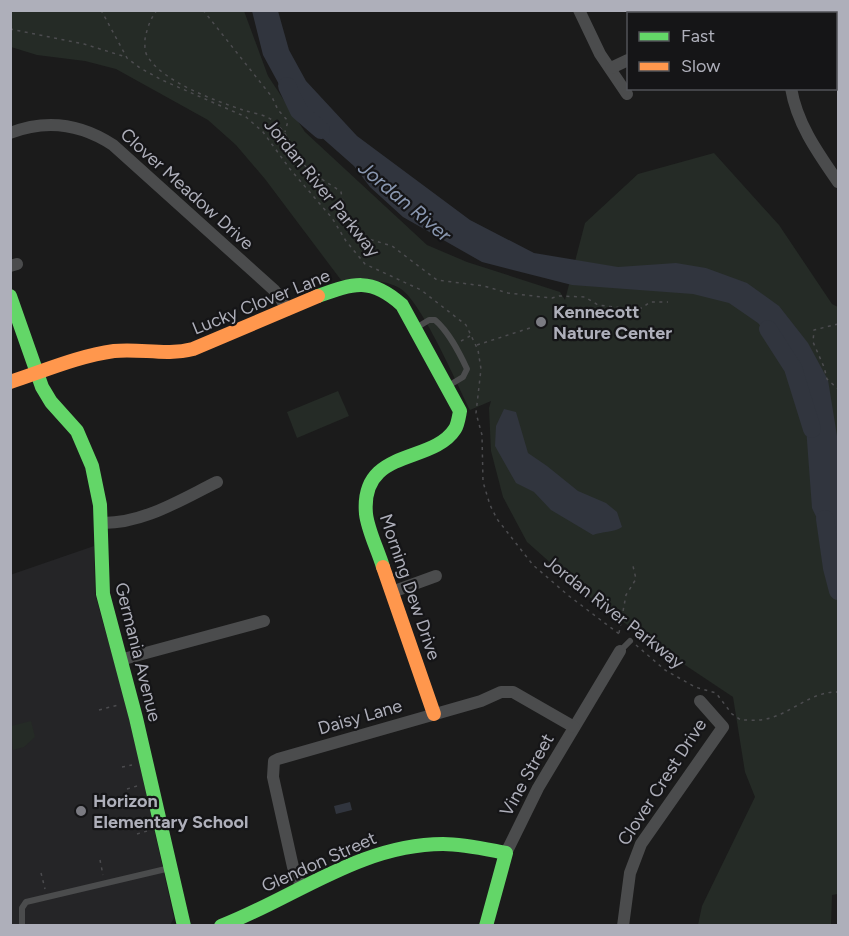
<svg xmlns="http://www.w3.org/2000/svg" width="849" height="936" viewBox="0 0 849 936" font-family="Figtree,sans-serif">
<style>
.built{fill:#252527}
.green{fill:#252b26}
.water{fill:#31353e}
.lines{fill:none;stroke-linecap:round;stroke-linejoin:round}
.river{stroke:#31353e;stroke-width:18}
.path{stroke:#4c4c4f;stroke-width:1.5;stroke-dasharray:3 4.5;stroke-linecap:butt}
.lane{stroke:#4b4c4d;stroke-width:6}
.street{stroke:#4b4c4d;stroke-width:12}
.fast{stroke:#63d668;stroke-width:14}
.slow{stroke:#ff974d;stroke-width:14}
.poi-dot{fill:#7b7b82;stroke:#151517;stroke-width:2}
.labels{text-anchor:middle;stroke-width:4.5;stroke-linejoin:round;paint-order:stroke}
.street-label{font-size:18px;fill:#aeafba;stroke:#151517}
.poi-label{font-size:18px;font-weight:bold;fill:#aeafba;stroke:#151517;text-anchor:start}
.water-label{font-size:20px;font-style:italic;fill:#8997b0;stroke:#151517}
</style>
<rect width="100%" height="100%" fill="#1b1b1b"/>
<!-- built -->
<polygon class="built" points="94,546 95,594 127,708 174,918 170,925 11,925 10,575"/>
<!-- green -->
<g class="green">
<path d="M 11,11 L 244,11 L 268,76 L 305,132 L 427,245 L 467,262 L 560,292 L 565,300 L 585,223 L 638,174 L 714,153 L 779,225 L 832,304 L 838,307 L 838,894 L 832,895 L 831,925 L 698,925 L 702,906 L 755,797 L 745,772 L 733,697 L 652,643 L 588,596 L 527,542 L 503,497 L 491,451 L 489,408 L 491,401 L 470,410 C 457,384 422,303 401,289 C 384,278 361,281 341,280 L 265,179 L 236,145 L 208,120 L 116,69 L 85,61 L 37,55 L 11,47 Z"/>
<polygon points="338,391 349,416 297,438 287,412"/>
<polygon points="31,721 35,737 24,747 13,750 11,726"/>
</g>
<!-- water -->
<g class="water">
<polygon points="252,11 278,11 289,50 306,81 357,136 470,220 534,253 618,267 676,263 706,268 747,283 779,306 808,343 828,380 838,442 838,558 834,554 812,508 804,400 783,352 758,323 729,303 693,294 572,285 482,262 403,217 370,187 354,166 320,136 281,88 263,55"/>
<path d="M 504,409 L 516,412 L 528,453 L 547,466 L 578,491 L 606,503 L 617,512 L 622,527 C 613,533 603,531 593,535 L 551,510 L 534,492 L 516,483 L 495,446 L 496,426 Z"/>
<polygon points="350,802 352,810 336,814 334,806"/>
</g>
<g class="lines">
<!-- river -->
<g class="river">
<polyline points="287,86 299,111 321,130"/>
<polyline points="768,329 793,368 812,429"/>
<polyline points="825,519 832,568 838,591"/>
</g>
<!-- path -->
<g class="path">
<polyline points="101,10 127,58 140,68 162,80 246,117 263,132 290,169 332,218 346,241 365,264 421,290 466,325 478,350 481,369 476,413 482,435 483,482 490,505 497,519 533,565 569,596 622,636"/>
<path d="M 157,10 C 150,19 147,29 145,39 C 145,45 144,52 148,57 C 163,82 216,101 243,110 C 252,113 264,114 272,120 C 287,131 291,147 301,161 C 310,174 328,182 341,192 L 344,208 L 362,237 L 392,246 L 437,280 L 484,286 L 508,293 L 542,297 L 552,298 L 559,296 L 585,297 L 598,305 L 630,309 L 642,308 L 650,302 L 668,302"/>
<polyline points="203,10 272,97 278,110 288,121 285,132"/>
<polyline points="10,29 84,44 126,57"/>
<polyline points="838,324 814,330 813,342 824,367 827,379 838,389"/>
<polyline points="461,341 470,336"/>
<polyline points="477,345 533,327"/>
<polyline points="619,633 626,595 636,579 633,566"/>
<path d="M 636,645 L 665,670 L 695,687 L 716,693 L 732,714 L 741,720 C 749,720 758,721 766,719 C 791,714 811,691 838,692"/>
<polyline points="99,710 118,705"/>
<polyline points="122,767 132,765"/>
<polyline points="127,789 137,786"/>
<polyline points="137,834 147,831"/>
<polyline points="100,860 103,875"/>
<polyline points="41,873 45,889"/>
</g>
<!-- lane -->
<g class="lane">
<path d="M 416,328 L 429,320 L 435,320 C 449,332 459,352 467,369 L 463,377 L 448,386"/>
<polyline points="620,651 630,641"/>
<polyline points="22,926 22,908 26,902 170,868"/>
</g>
<!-- street -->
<g class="street">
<polyline points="579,10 600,54 627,94"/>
<polyline points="772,10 773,14"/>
<polyline points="726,14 732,10"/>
<polyline points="611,68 628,60"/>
<path d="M 791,88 C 797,124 818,153 838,182"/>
<path d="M 10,133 C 46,119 81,124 113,145 L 274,290 L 281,299 L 287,310"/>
<polyline points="10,266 17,264"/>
<path d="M 101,523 C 143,524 180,500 217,482"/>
<polyline points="392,592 436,576"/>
<polyline points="120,660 264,621"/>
<polyline points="506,853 538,788 620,651"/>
<polyline points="302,888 293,867 273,777 274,761 278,759 481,701 501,692 513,692 574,727"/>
<polyline points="623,926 630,873 641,844 723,727 700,701"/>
</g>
<!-- fast -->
<g class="fast">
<polyline points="10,296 42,387 51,402 77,431 92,466 100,505 103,594 136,718 184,926"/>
<path d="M 318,296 C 354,283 371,277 402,305 L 460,411 C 459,416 458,424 455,429 C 432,465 360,447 366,514 C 368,531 378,550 383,567"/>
<path d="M 221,926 C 294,898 361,844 443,844 C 464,844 485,849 506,853 L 486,926"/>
</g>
<!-- slow -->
<g class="slow">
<path d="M 10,382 C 44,371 78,356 114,351 C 140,348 166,356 193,349 L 318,296"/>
<polyline points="383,567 434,714"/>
</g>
</g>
<!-- markers -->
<g class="poi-dot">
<circle cx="541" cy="322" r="6"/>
<circle cx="81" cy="811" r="6"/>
</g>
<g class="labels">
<!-- street labels -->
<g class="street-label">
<text transform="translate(322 188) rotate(51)" y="6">Jordan River Parkway</text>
<text transform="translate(187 189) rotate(42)" y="6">Clover Meadow Drive</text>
<text transform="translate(261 302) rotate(-22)" y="6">Lucky Clover Lane</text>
<text transform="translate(410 587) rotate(71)" y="6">Morning Dew Drive</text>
<text transform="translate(614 612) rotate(38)" y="6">Jordan River Parkway</text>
<text transform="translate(138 652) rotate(76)" y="6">Germania Avenue</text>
<text transform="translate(360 717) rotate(-16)" y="6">Daisy Lane</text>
<text transform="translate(527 775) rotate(-61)" y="6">Vine Street</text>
<text transform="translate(662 782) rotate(-57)" y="6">Clover Crest Drive</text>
<text transform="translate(319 862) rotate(-24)" y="6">Glendon Street</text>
</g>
<!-- poi labels -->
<g class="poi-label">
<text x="553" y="318">Kennecott<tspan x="553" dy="21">Nature Center</tspan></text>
<text x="93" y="807">Horizon<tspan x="93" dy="21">Elementary School</tspan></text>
</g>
<!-- water labels -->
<g class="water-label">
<text transform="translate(405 201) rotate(40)" y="7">Jordan River</text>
</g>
</g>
<!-- border -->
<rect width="849" height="936" fill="none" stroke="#aeafba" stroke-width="24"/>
<!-- legend -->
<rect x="627" y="12" width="210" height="78" fill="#151517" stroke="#525358" stroke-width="1.5"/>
<rect x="639" y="32" width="30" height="9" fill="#63d668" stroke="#525358" stroke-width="1.5"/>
<text x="681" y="42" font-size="18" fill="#aeafba">Fast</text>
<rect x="639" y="62" width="30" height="9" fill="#ff974d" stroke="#525358" stroke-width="1.5"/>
<text x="681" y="72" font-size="18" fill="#aeafba">Slow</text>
</svg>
